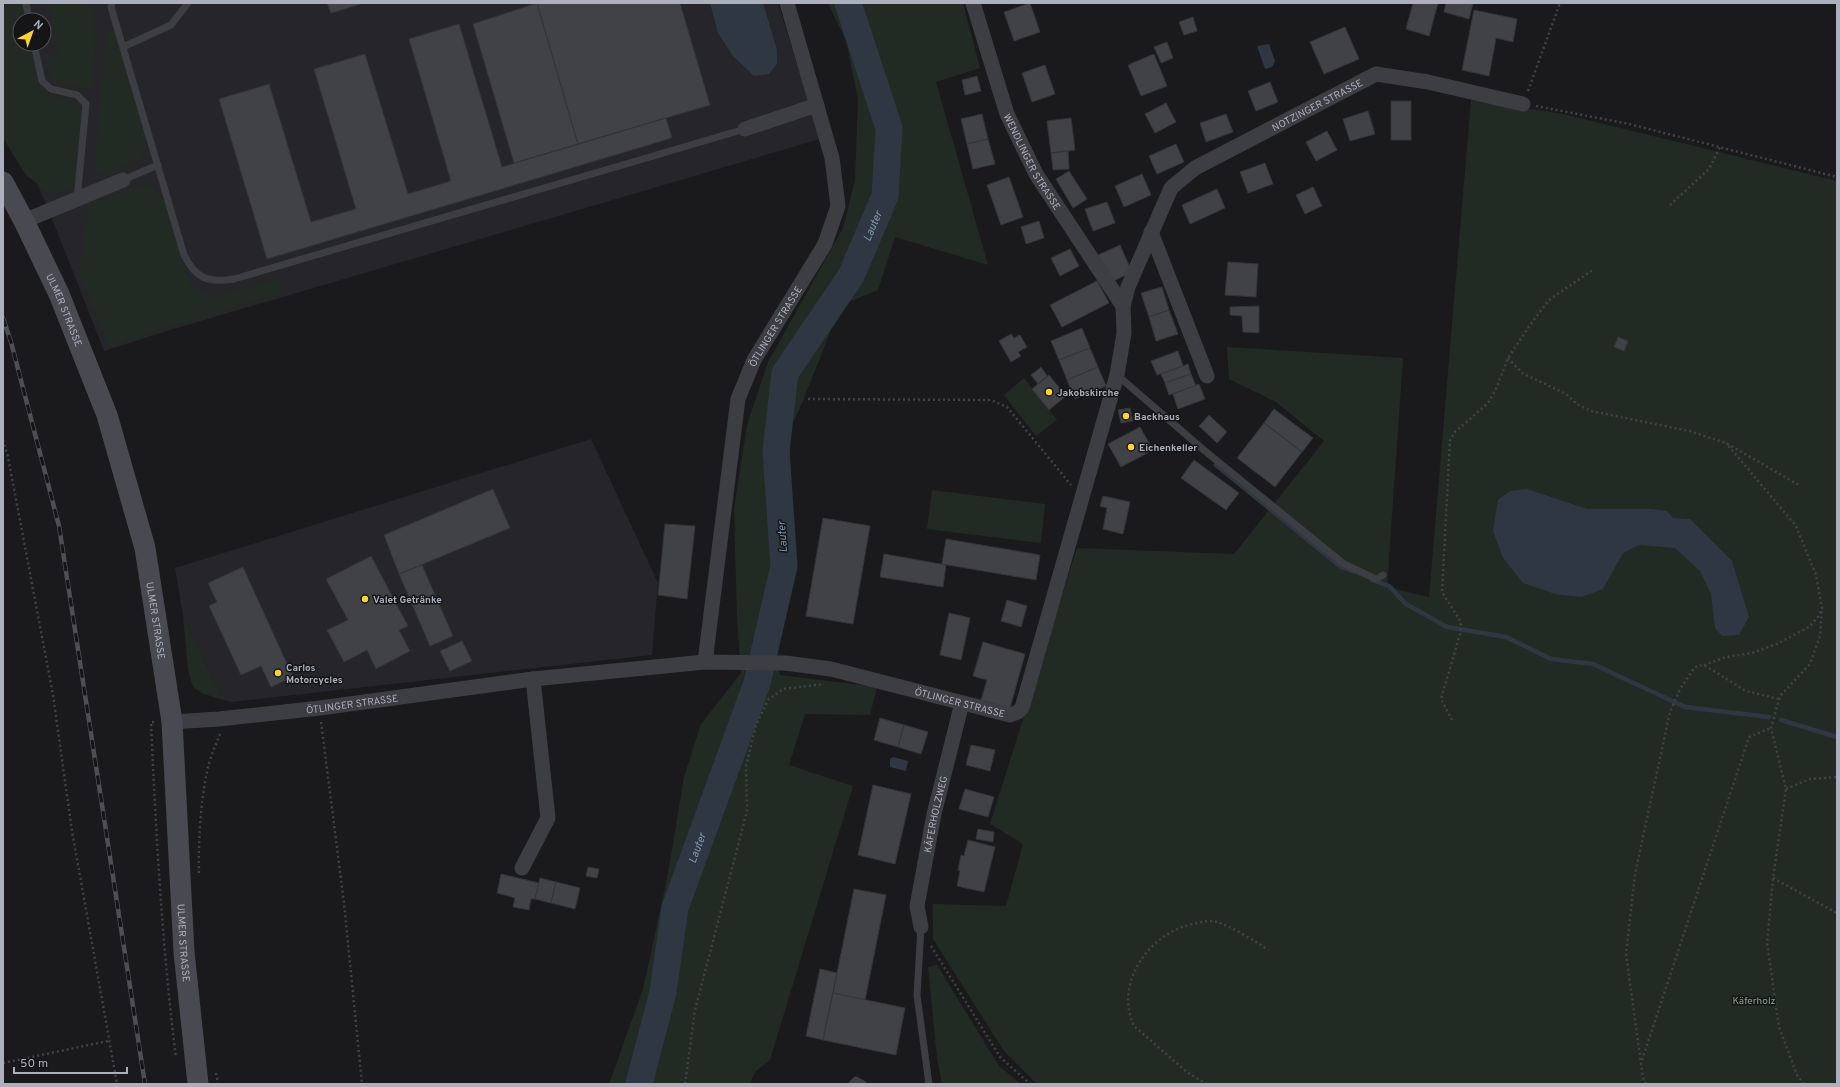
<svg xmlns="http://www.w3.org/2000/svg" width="1840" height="1087" viewBox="0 0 1840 1087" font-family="Overpass,sans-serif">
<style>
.built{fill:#26262a;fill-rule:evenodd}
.green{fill:#212b24}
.water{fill:#2f3742}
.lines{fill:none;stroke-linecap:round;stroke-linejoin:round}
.stream{stroke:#2f3742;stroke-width:4.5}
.river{stroke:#2f3742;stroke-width:27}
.building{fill:#414246;stroke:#343439}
.path{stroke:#414249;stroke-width:2.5;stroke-dasharray:2 3;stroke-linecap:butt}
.service{stroke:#3d3d44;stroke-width:7}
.minor{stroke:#3d3d44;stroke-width:15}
.secondary{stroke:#494952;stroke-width:21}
.rail-casing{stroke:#4e4e57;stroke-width:4.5}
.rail{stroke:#151517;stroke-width:3;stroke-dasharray:9;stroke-linecap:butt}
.poi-dot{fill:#fbd433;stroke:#151517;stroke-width:1.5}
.labels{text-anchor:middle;stroke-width:3;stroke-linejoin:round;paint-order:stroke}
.street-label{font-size:10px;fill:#acafbc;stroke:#151517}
.poi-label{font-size:10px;font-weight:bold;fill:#acafbc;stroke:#151517;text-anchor:start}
.park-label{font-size:10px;fill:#82a88a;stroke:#151517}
.water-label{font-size:11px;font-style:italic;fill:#8297b8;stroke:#151517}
</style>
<rect width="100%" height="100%" fill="#1a1a1c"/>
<!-- built -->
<g class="built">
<path d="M 3,3 L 778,3 L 820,139 L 167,331 L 104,351 L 49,211 L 6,112 ZM 20,20 L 44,20 L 44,44 L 20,44 Z"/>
<polygon points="591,439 658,583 652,655 231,702 221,694 183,616 175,568"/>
</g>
<!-- green -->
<g class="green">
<path d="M 3,3 L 23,3 L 26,20 L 20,20 L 20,44 L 31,44 C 33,53 36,81 40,87 C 52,106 74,93 83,114 L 76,186 L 53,196 L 26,175 L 3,138 Z"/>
<polygon points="48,3 94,3 95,40 92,89 58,83 50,78 47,58 58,56 51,11"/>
<polygon points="828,3 963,3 980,68 936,82 988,265 895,237 878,290 841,305 802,403 789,432 794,531 788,577 774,651 780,675 877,687 870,715 805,714 789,765 853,786 770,1060 755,1072 750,1084 609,1084 643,989 668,874 684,777 701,724 741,673 737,618 734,508 747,425 768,362 843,228 855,180 858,99 846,41"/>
<polygon points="114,27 146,131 146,148 141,159 117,168 115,174 103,175 97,171 95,156 107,30"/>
<polygon points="1471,100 1563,114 1837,181 1837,1084 1039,1084 1035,1082 1004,1051 933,939 933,904 1006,906 1023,844 990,824 1077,548 1234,554 1324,441 1276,402 1229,379 1227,347 1403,358 1387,587 1429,597"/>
<path d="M 139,185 C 153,188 161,194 167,206 L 189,283 L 200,292 L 216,296 L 278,279 L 282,293 L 109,346 L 79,273 L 88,206 Z"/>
<polygon points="1024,378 1057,420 1036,436 1004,395"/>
<polygon points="932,490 1045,504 1041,543 927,529"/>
<polygon points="183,616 221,694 231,702 204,694 193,687 188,670"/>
<polygon points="937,965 999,1066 1021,1084 942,1084 937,1058 928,967"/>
</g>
<!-- water -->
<g class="water">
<polygon points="710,3 763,3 777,50 777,64 769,74 754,76 733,56 718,33"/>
<polygon points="1269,44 1275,61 1272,67 1265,69 1257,46"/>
<polygon points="1527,489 1587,509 1652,509 1667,511 1673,518 1690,519 1732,561 1749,617 1739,635 1722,636 1715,628 1711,594 1700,571 1675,548 1639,545 1623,553 1603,589 1582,597 1555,594 1523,583 1503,558 1493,531 1498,500 1510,491"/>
<polygon points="893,757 908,761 906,771 890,767 890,759"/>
</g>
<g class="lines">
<!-- stream -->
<g class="stream">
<polyline points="1216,465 1341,567 1354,572"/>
<polyline points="1372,580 1389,586 1406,604 1447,627 1506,637 1551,659 1593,664 1685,707 1769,717"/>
<polyline points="1781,720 1837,737"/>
</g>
<!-- river -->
<path class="river" id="s1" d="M 639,1084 L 663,992 L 675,908 L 757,683 L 784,566 L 776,451 L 785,373 L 851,276 L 885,196 L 889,128 L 848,3"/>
</g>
<!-- building -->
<g class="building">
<polygon points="327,3 364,3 331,13"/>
<polygon points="537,3 578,144 514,163 473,24"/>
<polygon points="537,3 680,3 710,105 578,144"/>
<polygon points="1030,3 1040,32 1014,41 1004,12"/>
<polygon points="1413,3 1438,3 1429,36 1406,29"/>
<polygon points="1446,3 1473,3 1469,19 1444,12"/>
<polygon points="1474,10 1517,19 1513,42 1496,38 1489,76 1462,70"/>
<polygon points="1193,17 1197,31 1184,35 1179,22"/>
<polygon points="459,24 502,167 666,118 672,138 267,259 219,99 269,84 311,222 356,209 314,69 365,54 408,194 451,181 409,39"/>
<polygon points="1345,27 1359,59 1324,74 1310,42"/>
<polygon points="1167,42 1173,58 1161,63 1154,47"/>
<polygon points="1154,54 1167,86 1141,96 1128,65"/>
<polygon points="1045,65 1055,94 1032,102 1022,73"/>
<polygon points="977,76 981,91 965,95 962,80"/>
<polygon points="1270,82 1278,102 1256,111 1248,91"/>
<rect x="1391" y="101" width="20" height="39"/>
<polygon points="1166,103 1176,122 1155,133 1145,114"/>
<polygon points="1368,111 1375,134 1350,141 1343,119"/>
<polygon points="982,114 988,139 967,144 961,119"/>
<polygon points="1226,114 1233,132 1206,142 1200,123"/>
<polygon points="1071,118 1075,150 1051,153 1047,121"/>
<polygon points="1327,131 1337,150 1316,161 1306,142"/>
<polygon points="988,139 995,164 973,169 967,144"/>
<polygon points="1176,144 1184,162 1157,174 1149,156"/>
<polygon points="1068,151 1069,169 1053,170 1051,153"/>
<polygon points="1265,163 1273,184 1248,193 1240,172"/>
<polygon points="1069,171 1087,199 1073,208 1056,179"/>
<polygon points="1142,174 1151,195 1124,207 1115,186"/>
<polygon points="1009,177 1023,217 1001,225 987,185"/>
<polygon points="1313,187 1322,206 1305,214 1296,195"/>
<polygon points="1217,189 1225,208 1190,224 1182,205"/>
<polygon points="1107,202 1115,223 1093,231 1085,209"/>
<polygon points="1039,221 1044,238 1026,244 1021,227"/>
<polygon points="1120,245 1132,272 1109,283 1096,256"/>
<polygon points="1070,249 1079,266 1060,276 1051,258"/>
<polygon points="1228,262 1258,264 1256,297 1225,295"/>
<polygon points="1097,281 1109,303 1062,327 1050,305"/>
<polygon points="1162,287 1169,310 1149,317 1141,293"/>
<polygon points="1259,306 1259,333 1243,332 1242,316 1230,315 1230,307"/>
<polygon points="1169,310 1178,334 1156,341 1149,317"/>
<polygon points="1082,328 1090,348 1059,360 1051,341"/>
<polygon points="1011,334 1014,338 1020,335 1027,347 1018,352 1021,356 1011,362 999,341"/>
<polygon points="1618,337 1628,341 1624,351 1614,347"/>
<polygon points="1090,348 1098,367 1067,380 1059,360"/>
<polygon points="1178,351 1183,366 1157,375 1151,361"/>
<polygon points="1188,364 1191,374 1165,383 1161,374"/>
<polygon points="1041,367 1047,376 1038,384 1031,375"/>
<polygon points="1098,367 1106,386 1075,399 1067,380"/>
<polygon points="1191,374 1196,386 1169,395 1165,383"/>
<polygon points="1049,375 1066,396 1049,410 1032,389"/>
<polygon points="1199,384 1205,399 1178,409 1173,394"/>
<polygon points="1130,408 1133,421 1121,423 1118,410"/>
<polygon points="1274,409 1313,438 1302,452 1264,423"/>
<polygon points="1209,415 1227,432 1217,443 1199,426"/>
<polygon points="1264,423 1302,452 1275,487 1237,458"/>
<polygon points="1140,427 1153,450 1121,467 1108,444"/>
<polygon points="1194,460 1239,493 1226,510 1181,478"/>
<polygon points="493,489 510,528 399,574 384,535"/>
<polygon points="1103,496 1130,502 1123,534 1103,529 1107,508 1100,506"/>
<polygon points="823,518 870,526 853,624 806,616"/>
<polygon points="665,524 695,526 687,599 658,595"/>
<polygon points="946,539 1040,555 1036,580 942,564"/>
<polygon points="884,554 946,565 943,587 880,577"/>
<polygon points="371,556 408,626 399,630 410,651 376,669 367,650 344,662 327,630 348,620 326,579"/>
<polygon points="422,565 453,636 430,646 399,574"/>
<polygon points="243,567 293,677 271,687 261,666 241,675 209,606 217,602 208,583"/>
<polygon points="1007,600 1027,606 1021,627 1001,621"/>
<polygon points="949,613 970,618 961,660 940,655"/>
<polygon points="462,641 472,661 450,671 440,651"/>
<polygon points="983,642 1025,654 1010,708 981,700 987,680 973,676"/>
<polygon points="880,718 904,725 898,747 874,740"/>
<polygon points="904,725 928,732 921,754 898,747"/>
<polygon points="971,745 995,750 990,771 966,765"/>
<polygon points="873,785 911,794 895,864 858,855"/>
<polygon points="965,789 994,797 988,817 959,809"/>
<polygon points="978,829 994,832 993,842 976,839"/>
<polygon points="968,840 995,847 984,892 957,886 960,871 958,870 961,855 964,856"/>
<polygon points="588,867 599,869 597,878 586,876"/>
<polygon points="501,874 539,883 535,899 531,899 529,910 513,907 515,898 497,893"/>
<polygon points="540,878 556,882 551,903 535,899"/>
<polygon points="556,882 580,888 575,909 551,903"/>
<polygon points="854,889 886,895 865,1000 833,993"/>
<polygon points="820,969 837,973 823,1040 806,1036"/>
<polygon points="833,993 905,1008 896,1055 823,1040"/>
</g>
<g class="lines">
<!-- path -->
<g class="path">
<polyline points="1528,91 1560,3"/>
<polyline points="1536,106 1629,124 1837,177"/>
<polyline points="1670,205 1709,169 1720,147"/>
<polyline points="1508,358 1522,373 1566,394 1577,404 1591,411 1689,431 1726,443 1799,485"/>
<polyline points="808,399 991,400 1007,407 1071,485"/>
<polyline points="3,440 8,457 53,695 72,831 117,1084"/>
<polyline points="1704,665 1726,657 1752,653 1777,644 1809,627 1818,617 1822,608 1816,575 1796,526 1726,443"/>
<polyline points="1452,720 1441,699 1460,634 1461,622 1442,592 1450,440 1455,432 1488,403 1496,389 1508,358 1530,325 1549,300 1594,269"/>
<path d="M 154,722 L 151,722 C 156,834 162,946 176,1058"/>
<polyline points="321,722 344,903 362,1084"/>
<polyline points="1786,789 1810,779 1837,777"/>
<path d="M 199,873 C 198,840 201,795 209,763 C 212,753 216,744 220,734"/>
<polyline points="1773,878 1837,913"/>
<polyline points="931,946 1000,1057 1030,1084"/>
<polyline points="1642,1060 1749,737 1771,728"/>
<polyline points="3,1063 108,1041"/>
<polyline points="216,1073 218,1084"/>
<polyline points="685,1084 695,1010 747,811 746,766 756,725 768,700 783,689 824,684"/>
<path d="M 1207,1084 L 1188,1073 L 1134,1026 C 1114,983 1149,933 1193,924 C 1201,922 1209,920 1217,922 C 1228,925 1259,943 1268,950"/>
<polyline points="1646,1084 1643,1078 1626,954 1635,874 1670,712 1680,689 1695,667 1704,665 1746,691 1779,699"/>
<polyline points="1804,1084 1797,1075 1779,1027 1767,943 1773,878 1786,789 1771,728 1780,696 1810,664 1820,636 1822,608"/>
</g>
<!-- service -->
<g class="service">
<polyline points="26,3 29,20"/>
<path d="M 112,3 L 111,7 L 184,255 C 196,279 208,283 234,279 L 745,129"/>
<polyline points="34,44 42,81 51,89 77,95 86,104 77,200"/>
<polyline points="123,47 171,25 188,3"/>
<polyline points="123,180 158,165"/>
<polyline points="1117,375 1205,451 1344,564 1376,579 1383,575"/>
<polyline points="921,927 917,995 929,1084"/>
<polyline points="852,1084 856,1080 863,1084"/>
</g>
<!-- minor -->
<g class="minor">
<path id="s2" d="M 973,3 L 1007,114 L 1036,174 L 1123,306"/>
<polyline points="745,129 817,105"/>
<polyline points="24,221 123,180"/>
<polyline points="1151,232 1207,376"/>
<path id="s3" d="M 705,662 L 738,399 L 754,360 L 825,244 L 838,206 L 832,158 L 787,3"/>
<path id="s4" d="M 172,722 L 219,719 L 320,708 L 533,679 L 705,662 L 785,663 L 831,669 L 1010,715 L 1018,712 L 1022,708 L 1117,375 L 1124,333 L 1123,306 L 1128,287 L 1171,188 L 1195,168 L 1376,74 L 1428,82 L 1523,104"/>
<polyline points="522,868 548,818 533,679"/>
<path id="s5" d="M 921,927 L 917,906 L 934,814 L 962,703"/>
</g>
<!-- secondary -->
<path class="secondary" id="s6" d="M 3,182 L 24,221 L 59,294 L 107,415 L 145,548 L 172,722 L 184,952 L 198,1084"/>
<defs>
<polyline id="rail" points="3,318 11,342 59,526 145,1084"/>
</defs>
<!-- rail casing -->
<use href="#rail" class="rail-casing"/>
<!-- rail -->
<use href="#rail" class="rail"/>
</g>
<!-- markers -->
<g class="poi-dot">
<circle cx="1049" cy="392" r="4"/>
<circle cx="1126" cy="416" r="4"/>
<circle cx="1131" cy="447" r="4"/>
<circle cx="365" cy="599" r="4"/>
<circle cx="278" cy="673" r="4"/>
</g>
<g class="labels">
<!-- street labels -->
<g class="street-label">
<text dy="4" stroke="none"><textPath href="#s4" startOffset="1574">NOTZINGER STRASSE</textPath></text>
<text dy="4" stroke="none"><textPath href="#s2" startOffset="170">WENDLINGER STRASSE</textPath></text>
<text dy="4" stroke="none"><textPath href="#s6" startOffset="142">ULMER STRASSE</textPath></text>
<text dy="4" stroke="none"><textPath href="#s3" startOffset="347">ÖTLINGER STRASSE</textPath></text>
<text dy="4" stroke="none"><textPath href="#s6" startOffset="467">ULMER STRASSE</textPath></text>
<text dy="4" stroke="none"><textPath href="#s4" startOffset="796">ÖTLINGER STRASSE</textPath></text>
<text dy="4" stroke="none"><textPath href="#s4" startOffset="181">ÖTLINGER STRASSE</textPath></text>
<text dy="4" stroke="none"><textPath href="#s5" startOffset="115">KÄFERHOLZWEG</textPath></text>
<text dy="4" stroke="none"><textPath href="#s6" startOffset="791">ULMER STRASSE</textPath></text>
</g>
<!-- poi labels -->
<g class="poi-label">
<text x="1057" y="396">Jakobskirche</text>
<text x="1134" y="420">Backhaus</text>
<text x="1139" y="451">Eichenkeller</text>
<text x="373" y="603">Valet Getränke</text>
<text x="286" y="671">Carlos<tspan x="286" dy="12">Motorcycles</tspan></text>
</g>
<!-- park labels -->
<g class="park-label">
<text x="1754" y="1004">Käferholz</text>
</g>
<!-- water labels -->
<g class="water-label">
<text dy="4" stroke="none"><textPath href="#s1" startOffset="905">Lauter</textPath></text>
<text transform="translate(782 537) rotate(-94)" y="4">Lauter</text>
<text dy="4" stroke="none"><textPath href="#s1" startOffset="244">Lauter</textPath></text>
</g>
</g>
<!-- border -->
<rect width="1840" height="1087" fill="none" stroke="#acafbc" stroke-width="8"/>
<!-- north arrow -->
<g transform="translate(32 32) rotate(41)"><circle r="19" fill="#151517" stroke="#515359"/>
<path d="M0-3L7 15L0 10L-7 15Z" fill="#fbd433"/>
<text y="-6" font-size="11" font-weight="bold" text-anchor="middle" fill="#acafbc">N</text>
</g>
<!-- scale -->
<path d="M14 1067v6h113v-6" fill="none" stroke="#acafbc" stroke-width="2"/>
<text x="20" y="1067" font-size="12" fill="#acafbc" stroke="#151517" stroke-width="3" paint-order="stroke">50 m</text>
</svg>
